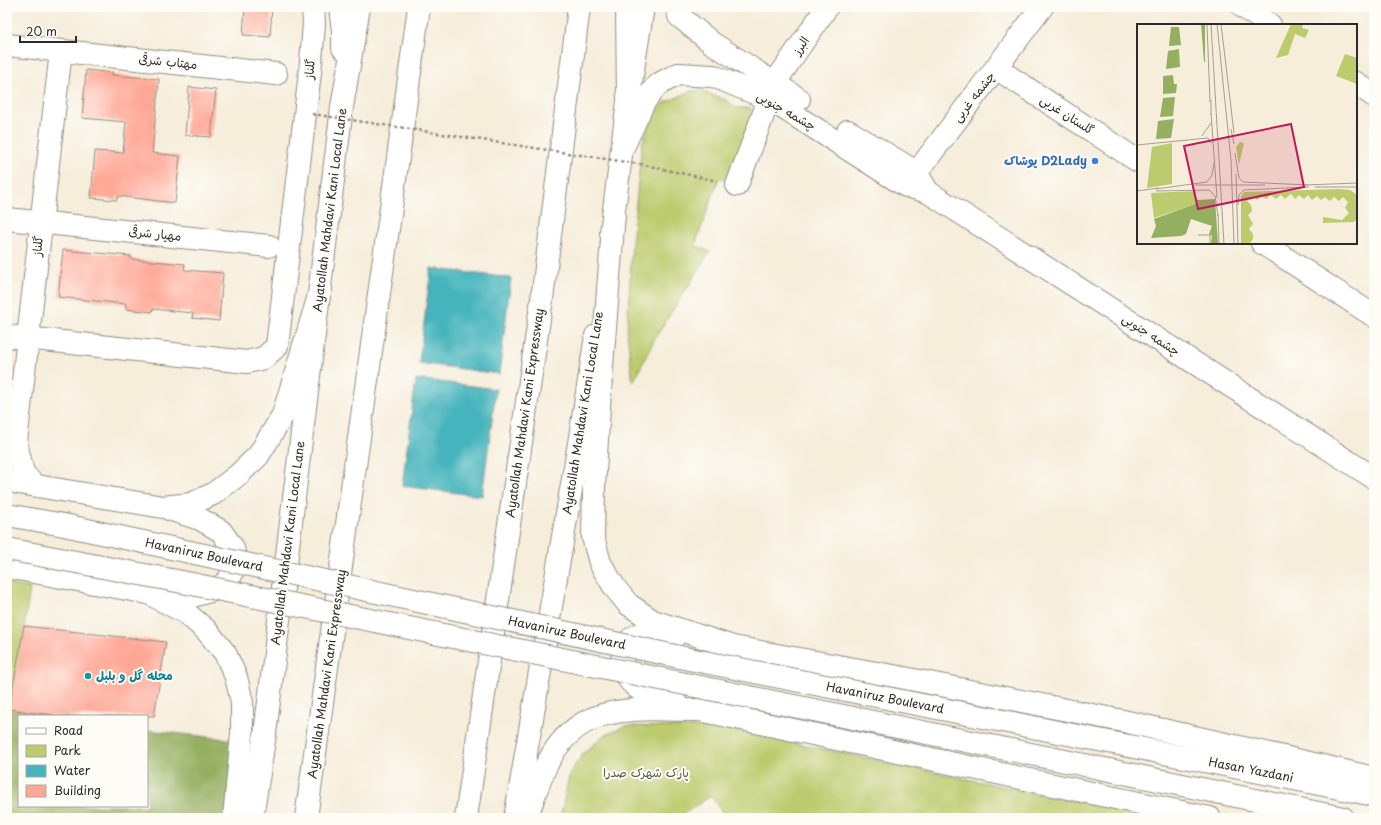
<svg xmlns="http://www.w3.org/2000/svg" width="1381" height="825" viewBox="0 0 1381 825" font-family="'Playpen Sans','Playpen Sans Arabic',sans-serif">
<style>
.green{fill:#bccb6d;stroke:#747b4c}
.forest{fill:#95af60;stroke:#606d46}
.water{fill:#45b4bc;stroke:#387074}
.building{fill:#ffa795}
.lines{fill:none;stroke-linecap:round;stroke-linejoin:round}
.minor-casing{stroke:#908c82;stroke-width:24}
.major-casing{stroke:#908c82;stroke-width:24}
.highway-casing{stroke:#908c82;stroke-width:24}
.path{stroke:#908c82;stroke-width:2.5;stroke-dasharray:3 3;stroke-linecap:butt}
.minor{stroke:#fff;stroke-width:22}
.major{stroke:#fff;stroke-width:22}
.highway{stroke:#fff;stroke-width:22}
.major-bridge-casing{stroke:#908c82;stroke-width:24;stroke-linecap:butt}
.path-bridge{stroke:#908c82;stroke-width:2.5;stroke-dasharray:3 3;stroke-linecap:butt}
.major-bridge{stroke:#fff;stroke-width:22}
.shop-dot{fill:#3f7fe0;stroke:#fdfcf7;stroke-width:1.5}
.culture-dot{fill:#0f9aa8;stroke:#fdfcf7;stroke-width:1.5}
.labels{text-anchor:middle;stroke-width:4;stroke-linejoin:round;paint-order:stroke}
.street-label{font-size:12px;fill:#2b2b2b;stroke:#fdfcf7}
.shop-label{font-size:12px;font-weight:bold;fill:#366cbe;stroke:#fdfcf7;text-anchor:end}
.culture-label{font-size:12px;font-weight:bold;fill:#0d838f;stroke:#fdfcf7;text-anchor:start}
.park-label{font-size:12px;fill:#565b3f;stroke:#fdfcf7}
.inset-road{fill:none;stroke:#a59f94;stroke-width:1}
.view{fill:#c2185b;fill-opacity:0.15;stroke:#c2185b;stroke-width:2}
.inset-edge{fill:none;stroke:#2b2b2b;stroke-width:2}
</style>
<rect width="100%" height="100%" fill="#fdfcf7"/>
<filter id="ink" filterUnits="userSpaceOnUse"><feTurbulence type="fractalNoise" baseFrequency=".025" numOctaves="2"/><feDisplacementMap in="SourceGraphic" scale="8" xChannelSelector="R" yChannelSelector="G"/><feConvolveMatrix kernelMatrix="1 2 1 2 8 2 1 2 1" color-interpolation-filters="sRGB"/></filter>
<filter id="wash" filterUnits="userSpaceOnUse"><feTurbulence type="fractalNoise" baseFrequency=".012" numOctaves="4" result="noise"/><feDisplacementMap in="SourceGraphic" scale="16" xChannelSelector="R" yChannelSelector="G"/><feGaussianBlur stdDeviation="0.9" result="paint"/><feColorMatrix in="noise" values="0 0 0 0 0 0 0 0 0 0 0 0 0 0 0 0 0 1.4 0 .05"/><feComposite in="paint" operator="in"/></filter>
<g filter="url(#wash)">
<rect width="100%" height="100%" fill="#f6edda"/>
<!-- green -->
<g class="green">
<polygon points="699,90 726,100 736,108 751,108 751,121 729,180 719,178 695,245 710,252 655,338 633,383 627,332 632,243 642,143 653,115 662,104 691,91"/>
<polygon points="7,584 30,588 13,701 7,709"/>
<polygon points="625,726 722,728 1073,801 1165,818 726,818 711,796 677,818 560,818 570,772 583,754 603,736"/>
</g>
<!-- forest -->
<polygon class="forest" points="9,709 51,716 19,716 19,806 147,806 147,730 235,740 226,818 7,818 7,713"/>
<!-- water -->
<g class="water">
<polygon points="431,268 511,278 499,374 419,363"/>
<polygon points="416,379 496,389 482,496 402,486"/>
</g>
<g id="blocks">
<!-- building -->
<g class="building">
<polygon points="245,7 272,7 270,37 243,35"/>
<polygon points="86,70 113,73 112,75 159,79 152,153 180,156 175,203 118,196 117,200 91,198 95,151 123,153 126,122 82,118"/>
<polygon points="189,87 216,90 211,137 185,135"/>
<polygon points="63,250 131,256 131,259 185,264 184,270 223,273 219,321 192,318 193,313 153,309 152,312 126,309 126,304 58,297"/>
<polygon points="24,626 166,642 154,716 55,716 9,709"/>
</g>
</g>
</g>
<g filter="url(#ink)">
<use href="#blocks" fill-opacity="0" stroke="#908c82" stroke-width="1"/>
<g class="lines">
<defs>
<g id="minor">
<polyline points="677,7 679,16 712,43 799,99"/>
<polyline points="1243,7 1270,25"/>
<polyline points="7,45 276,74"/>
<polyline points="996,68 1138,161"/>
<polyline points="1356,83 1374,96"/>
<polyline points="774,84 827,7"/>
<polyline points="848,131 916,172 928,192"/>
<polyline points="624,145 644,102 657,85 678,74 713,76 769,99 906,186 928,192 1374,478"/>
<polyline points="908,184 1042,7"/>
<polyline points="737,185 769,99"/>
<polyline points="7,219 269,246"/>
<polyline points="1262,243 1374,316"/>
<polyline points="7,336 247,362 264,358 277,346 310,73 314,24 313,7"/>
<polyline points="34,485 23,473 16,442 61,51"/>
</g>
<g id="major">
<polyline points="340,7 343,31 343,48"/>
<polyline points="611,233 628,101 643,7"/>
<polyline points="1129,746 1374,795"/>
<polyline points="1124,773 1343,818"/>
<polyline points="252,818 265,734 342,107 359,7"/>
<polyline points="515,818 579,443 596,336"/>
</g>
<g id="highway">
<polyline points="627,7 628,101"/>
<polyline points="614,214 600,391 594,488 593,537 600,563 615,588 628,604 653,621 733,647 899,677 1123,721 1301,761 1374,778"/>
<polyline points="7,481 163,507 191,504 213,494 238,475 258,456 283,415 321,289"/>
<polyline points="7,567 148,593 186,613 206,630 225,653 236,677 242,702 242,734 234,818"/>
<polyline points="155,593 193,596 217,589 229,580 236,563 233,548 221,531 200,519 169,509"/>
<path d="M 674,637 C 664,635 651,631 640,634 C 617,642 618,671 634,685 C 645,696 662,699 676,703"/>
<polyline points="306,818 419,7"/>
<polyline points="466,818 542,299 579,7"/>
<path d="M 526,818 C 533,800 539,781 547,764 C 579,699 638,710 699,710 L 1210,818"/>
</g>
</defs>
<!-- minor casing -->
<use href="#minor" class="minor-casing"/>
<!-- major casing -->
<use href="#major" class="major-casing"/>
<!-- highway casing -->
<use href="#highway" class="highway-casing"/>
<!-- path -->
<polyline class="path" points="640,164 717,181"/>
<!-- minor -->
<use href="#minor" class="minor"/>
<!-- major -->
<use href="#major" class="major"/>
<!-- highway -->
<use href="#highway" class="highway"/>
<defs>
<g id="major-bridge">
<polyline points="7,515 64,525 689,659 1129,746"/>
<polyline points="7,549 182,582 1124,773"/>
</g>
</defs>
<!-- major-bridge casing -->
<use href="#major-bridge" class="major-bridge-casing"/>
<!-- path-bridge -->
<polyline class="path-bridge" points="312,114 639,164"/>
<!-- major-bridge -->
<use href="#major-bridge" class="major-bridge"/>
</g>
</g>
<!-- markers -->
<circle class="shop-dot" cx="1095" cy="161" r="4"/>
<circle class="culture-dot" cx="88" cy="676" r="4"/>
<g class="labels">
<!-- street labels -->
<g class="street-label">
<text transform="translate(801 46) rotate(-56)" y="4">البرز</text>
<text transform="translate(168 62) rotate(6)" y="4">مهتاب شرقی</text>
<text transform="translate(310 69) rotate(-85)" y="4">گلناز</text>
<text transform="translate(974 97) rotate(-52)" y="4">چشمه غربی</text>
<text transform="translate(786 111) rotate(30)" y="4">چشمه جنوبی</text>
<text transform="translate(1067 115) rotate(33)" y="4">گلستان غربی</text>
<text transform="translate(330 210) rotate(-83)" y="4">Ayatollah Mahdavi Kani Local Lane</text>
<text transform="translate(155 234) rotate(6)" y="4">مهیار شرقی</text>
<text transform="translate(38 246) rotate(-84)" y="4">گلناز</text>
<text transform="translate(1151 335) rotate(33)" y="4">چشمه جنوبی</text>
<text transform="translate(525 413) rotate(-82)" y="4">Ayatollah Mahdavi Kani Expressway</text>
<text transform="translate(583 413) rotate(-81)" y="4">Ayatollah Mahdavi Kani Local Lane</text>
<text transform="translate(288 543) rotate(-83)" y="4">Ayatollah Mahdavi Kani Local Lane</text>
<text transform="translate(204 555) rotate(12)" y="4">Havaniruz Boulevard</text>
<text transform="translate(567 633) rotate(12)" y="4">Havaniruz Boulevard</text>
<text transform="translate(327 674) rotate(-82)" y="4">Ayatollah Mahdavi Kani Expressway</text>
<text transform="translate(885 698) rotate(11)" y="4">Havaniruz Boulevard</text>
<text transform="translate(1251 770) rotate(11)" y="4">Hasan Yazdani</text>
</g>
<!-- shop labels -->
<g class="shop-label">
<text x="1087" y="165">پوشاک D2Lady</text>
</g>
<!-- culture labels -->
<g class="culture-label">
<text x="96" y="680">محله گل و بلبل</text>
</g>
<!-- park labels -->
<g class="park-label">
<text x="646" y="777">پارک شهرک صدرا</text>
</g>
</g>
<!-- overview -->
<g transform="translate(1137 24)">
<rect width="220" height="220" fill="#f6edda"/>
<path d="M 154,0 L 166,0 L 165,4 L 172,6 L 168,14 L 158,10 L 151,31 L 139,34 ZM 208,30 L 220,34 L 220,60 L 199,52 ZM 103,118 L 107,119 L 102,141 L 99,123 ZM 35,119 L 35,160 L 10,164 L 15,123 ZM 202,165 L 213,166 L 220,171 L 219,196 L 217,198 L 186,199 L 186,193 L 205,196 L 212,189 L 208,184 L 211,178 L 206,173 L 202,177 L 197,173 L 193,177 L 188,173 L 184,176 L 180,172 L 175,176 L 171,171 L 167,175 L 162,171 L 158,175 L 154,170 L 148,175 L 144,171 L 139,175 L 134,171 L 129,175 L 125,172 L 120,176 L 115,172 L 110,177 L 114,181 L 115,187 L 111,191 L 116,200 L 112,205 L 116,210 L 116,215 L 112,220 L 104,220 L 104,172 L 107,168 ZM 59,167 L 58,180 L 17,194 L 14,169 Z" fill="#bccb6d"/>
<path d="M 64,0 L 68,0 L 68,38 L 67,38 ZM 34,3 L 42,3 L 44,21 L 32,22 ZM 42,25 L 43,43 L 29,45 L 31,27 ZM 36,51 L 37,60 L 40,60 L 39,69 L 26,70 L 26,52 ZM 38,73 L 36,92 L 23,93 L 26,74 ZM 37,95 L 34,114 L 19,115 L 21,97 ZM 78,175 L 81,220 L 74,219 L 75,212 L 72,210 L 75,202 L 54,195 L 49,210 L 44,212 L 14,214 L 19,202 L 17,195 L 58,180 L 60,176 Z" fill="#95af60"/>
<path class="inset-road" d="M 70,0 L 73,78M 74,0 L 87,220M 80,0 L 94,136 L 97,220M 84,0 L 97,109M 74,89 L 80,174M 74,91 L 74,76M 94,105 L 97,120M 65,112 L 74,99M 0,121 L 71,114 L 74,119M 98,129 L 102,154 L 106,158 L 171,161M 99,150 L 101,220M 58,161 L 128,161M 168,161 L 220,159M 178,163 L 220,163M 19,165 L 70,158 L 75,151 L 77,139M 0,167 L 22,164M 19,167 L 72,166 L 78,172 L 81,192M 101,181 L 102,171 L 107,166 L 172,163M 81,190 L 82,220M 61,211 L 73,211 L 73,220"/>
<path class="view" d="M 154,100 L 167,163 L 61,185 L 47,122 Z"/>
<rect width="220" height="220" class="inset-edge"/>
</g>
<!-- margin -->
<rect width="1381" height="825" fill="none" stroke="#fdfcf7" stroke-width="24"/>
<!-- legend -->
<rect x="18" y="715" width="130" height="92" fill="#fdfcf7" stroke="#a9a8a5"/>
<rect x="26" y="728" width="20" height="6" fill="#ffffff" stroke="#a9a8a5"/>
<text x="54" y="735" font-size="12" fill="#2b2b2b">Road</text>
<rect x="26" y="745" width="20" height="12" fill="#bccb6d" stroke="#a9a8a5"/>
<text x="54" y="755" font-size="12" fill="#2b2b2b">Park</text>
<rect x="26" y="765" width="20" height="12" fill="#45b4bc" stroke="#a9a8a5"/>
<text x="54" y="775" font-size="12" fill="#2b2b2b">Water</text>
<rect x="26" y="785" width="20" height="12" fill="#ffa795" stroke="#a9a8a5"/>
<text x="54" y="795" font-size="12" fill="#2b2b2b">Building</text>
<!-- scale -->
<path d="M20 36v6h56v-6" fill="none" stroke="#2b2b2b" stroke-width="2"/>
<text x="26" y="36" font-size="12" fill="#2b2b2b" stroke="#fdfcf7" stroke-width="3" paint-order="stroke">20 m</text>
</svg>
